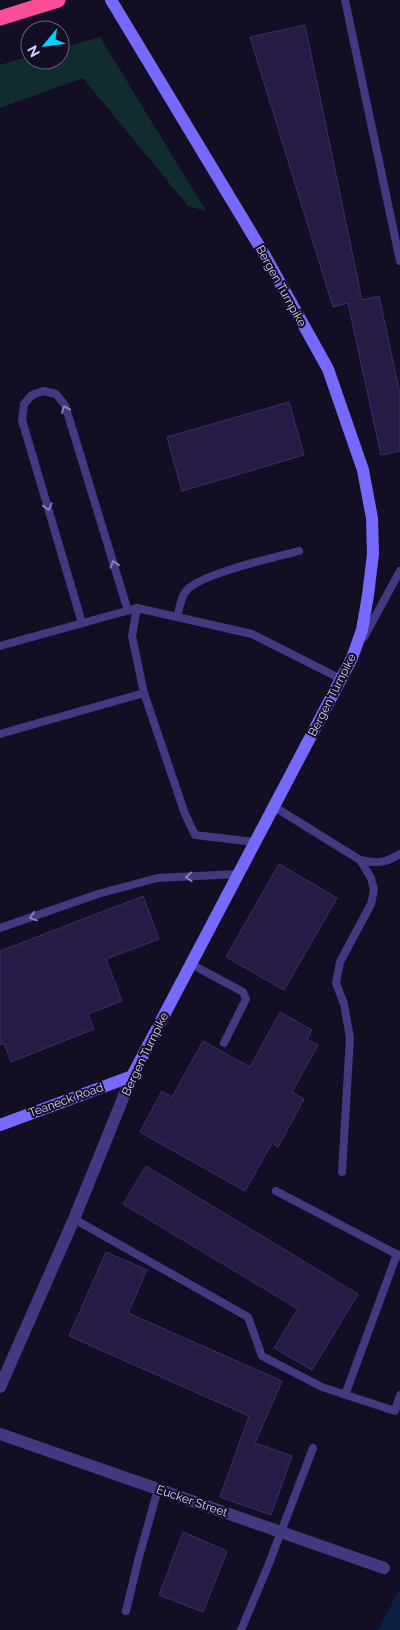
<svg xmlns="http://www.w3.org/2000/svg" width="400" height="1630" viewBox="0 0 400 1630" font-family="Raleway,sans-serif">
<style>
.green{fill:#112c2d}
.water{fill:#0c1e44}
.building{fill:#251b44;stroke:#3e2d6f}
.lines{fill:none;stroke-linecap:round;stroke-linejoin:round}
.service{stroke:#413a81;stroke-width:8}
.minor{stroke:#413a81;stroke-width:12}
.tertiary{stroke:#413a81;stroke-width:12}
.secondary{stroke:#766afd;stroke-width:12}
.motorway{stroke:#fc4e98;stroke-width:15}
.oneway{stroke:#857eb9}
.labels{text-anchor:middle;stroke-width:4;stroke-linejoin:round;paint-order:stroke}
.street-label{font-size:12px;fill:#d9d1fe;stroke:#130e23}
</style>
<rect width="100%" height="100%" fill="#130e23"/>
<!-- green -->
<polygon class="green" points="100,37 206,211 188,206 83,78 0,108 0,65 30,56 30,60 60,60 60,48"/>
<!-- water -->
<polygon class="water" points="400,1588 400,1630 378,1630"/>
<!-- building -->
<g class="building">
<polygon points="305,25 362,300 379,296 400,394 400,451 381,455 348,303 333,307 250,37"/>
<polygon points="289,402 304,455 182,491 167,437"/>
<polygon points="279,864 337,898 284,990 226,957"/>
<polygon points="143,896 159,939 106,959 122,1001 88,1014 94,1029 11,1062 4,1043 0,1045 0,951"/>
<polygon points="280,1012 312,1030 307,1039 318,1045 292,1092 304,1099 278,1147 272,1143 245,1191 140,1132 162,1091 172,1097 203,1041 250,1067"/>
<polygon points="146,1166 358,1294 312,1370 274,1348 298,1309 123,1204"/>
<polygon points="106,1252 147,1270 128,1313 282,1381 255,1443 292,1456 271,1515 220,1497 249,1416 69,1336"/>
<polygon points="183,1532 227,1551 203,1612 159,1595"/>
</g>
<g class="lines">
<!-- service -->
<g class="service">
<polyline points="345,0 400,261"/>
<path d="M 177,617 C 179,610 181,597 186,591 C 199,574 276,557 299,551"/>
<polyline points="82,623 22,420 24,404 32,395 43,391 56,394 65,405 128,611"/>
<polyline points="364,637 400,571"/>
<polyline points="0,646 137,608 252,634 341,679"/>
<polyline points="144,693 185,814 195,835 255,842"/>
<polyline points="0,734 144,693 132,636 137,608"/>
<path d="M 273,806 L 360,860 C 377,864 385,863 400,854"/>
<polyline points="0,928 98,894 157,878 238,874"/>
<polyline points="191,964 243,992 246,999 224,1043"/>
<polyline points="342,1172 350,1038 344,1004 336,983 340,962 371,904 374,890 371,878 360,860"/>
<polyline points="276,1191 400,1256"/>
<polyline points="74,1219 248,1317 262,1356 322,1387 395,1411 400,1395"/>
<polyline points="345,1395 397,1254"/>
<polyline points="126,1611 139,1557 158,1489"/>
<polyline points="241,1630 268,1566 313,1448"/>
</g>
<!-- minor -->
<polyline class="minor" points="0,1434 384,1568"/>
<!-- tertiary -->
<polyline class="tertiary" points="0,1387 74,1219 132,1076"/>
<!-- secondary -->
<polyline class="secondary" points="0,1125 132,1076 352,658 362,630 368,595 373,554 372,518 363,470 328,369 264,254 111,0"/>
<!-- motorway -->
<polyline class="motorway" points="0,18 58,0"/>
</g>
<!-- one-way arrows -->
<defs><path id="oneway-chevron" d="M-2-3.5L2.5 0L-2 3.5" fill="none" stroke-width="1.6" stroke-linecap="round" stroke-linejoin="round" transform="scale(1.25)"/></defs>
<g class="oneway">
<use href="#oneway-chevron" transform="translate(65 409) rotate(-114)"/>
<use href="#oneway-chevron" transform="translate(48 507) rotate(73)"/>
<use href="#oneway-chevron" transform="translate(114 564) rotate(-107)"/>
<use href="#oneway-chevron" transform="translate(189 877) rotate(177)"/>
<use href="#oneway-chevron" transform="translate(33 917) rotate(161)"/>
</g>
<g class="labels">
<!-- street labels -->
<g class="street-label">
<text transform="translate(281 286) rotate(61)" y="4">Bergen Turnpike</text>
<text transform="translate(332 695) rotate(-63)" y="4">Bergen Turnpike</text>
<text transform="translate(145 1054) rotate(-64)" y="4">Bergen Turnpike</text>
<text transform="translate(66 1100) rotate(-20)" y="4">Teaneck Road</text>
<text transform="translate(192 1501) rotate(19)" y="4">Eucker Street</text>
</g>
</g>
<!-- north arrow -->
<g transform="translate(45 45) rotate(241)"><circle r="24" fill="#130e23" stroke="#625c7b"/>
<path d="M0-4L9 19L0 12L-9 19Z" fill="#04d1f8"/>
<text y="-8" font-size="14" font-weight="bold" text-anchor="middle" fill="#d9d1fe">N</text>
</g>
</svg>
